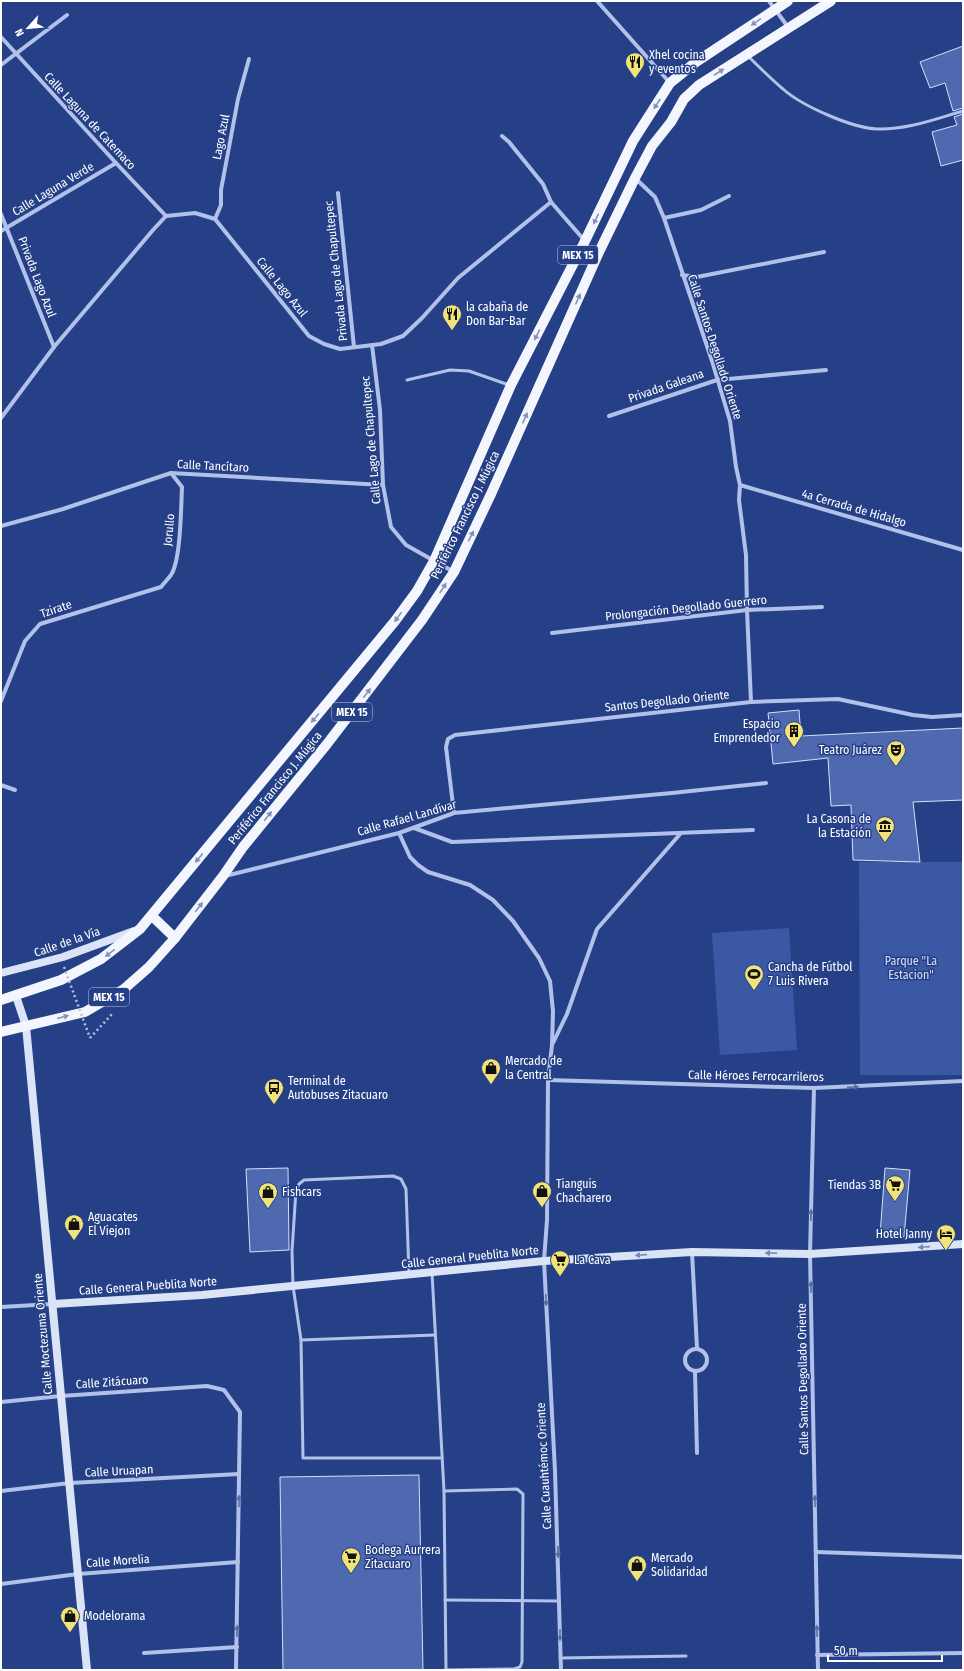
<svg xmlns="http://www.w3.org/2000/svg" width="964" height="1671" viewBox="0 0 964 1671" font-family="'Fira Sans Condensed',sans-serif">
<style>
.green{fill:#3a58a4}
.building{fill:#4e69af;stroke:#d5dff7}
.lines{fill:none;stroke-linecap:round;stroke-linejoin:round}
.path{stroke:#b1c1e9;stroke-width:2.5;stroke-dasharray:2 3;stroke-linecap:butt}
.lane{stroke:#b1c1e9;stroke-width:3}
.street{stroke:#b1c1e9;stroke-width:4}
.secondary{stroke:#dbe3f7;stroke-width:8}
.primary{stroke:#f4f6fe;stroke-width:10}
.path-bridge{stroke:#b1c1e9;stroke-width:2.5;stroke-dasharray:2 3;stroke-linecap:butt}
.oneway{fill:#8392bd}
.oneway2{fill:#576da9}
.oneway3{fill:#7789b9}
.labels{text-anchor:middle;stroke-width:3;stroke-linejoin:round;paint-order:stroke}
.shield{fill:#264087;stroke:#bec6db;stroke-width:1}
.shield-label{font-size:11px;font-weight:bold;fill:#fff}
.poi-label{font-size:12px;fill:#fff;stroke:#264087;text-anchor:start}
.street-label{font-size:12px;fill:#fff;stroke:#264087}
.park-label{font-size:12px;fill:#d5dff7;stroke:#264087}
</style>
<rect width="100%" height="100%" fill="#264087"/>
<!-- green -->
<g class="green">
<polygon points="859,862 963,862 963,1075 860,1075"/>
<polygon points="789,928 797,1050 720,1055 712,933"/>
</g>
<!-- building -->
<g class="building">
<polygon points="963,46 963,108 953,111 945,83 930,88 920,62"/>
<polygon points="963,114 963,160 941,166 932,132 957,125 954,117"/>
<polygon points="799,710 801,736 963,728 963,800 913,802 920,862 853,860 851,805 831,806 828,758 773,764 768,713"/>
<polygon points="288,1168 289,1250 250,1252 246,1169"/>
<polygon points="885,1168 910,1170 904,1237 880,1235"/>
<polygon points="419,1475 423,1670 283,1670 280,1477"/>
</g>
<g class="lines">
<!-- path -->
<polyline class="path" points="90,1038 113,1013"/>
<!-- lane -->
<g class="lane">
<path d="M 748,56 C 759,67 771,79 783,89 C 802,106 852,128 877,129 C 907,130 935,119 963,111"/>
<polyline points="407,380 450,370 469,371 509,385"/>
<polyline points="432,1273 444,1491 446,1670"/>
<polyline points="409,1274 406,1189 401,1179 393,1176 304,1180 299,1184 296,1190 292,1251 293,1286 301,1340 303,1458 442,1458"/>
<polyline points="301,1340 435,1335"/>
<polyline points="444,1491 517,1489 523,1494 522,1662 520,1667 514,1669 446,1670"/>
<polyline points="445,1600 559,1601"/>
<polyline points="560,1658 686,1656"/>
</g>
<!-- street -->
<g class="street">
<polyline points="597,1 670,83"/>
<polyline points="769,1 788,27"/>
<polyline points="1,37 116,163 166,216"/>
<polyline points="1,65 67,15"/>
<polyline points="502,136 509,142 543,184 551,202 585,241"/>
<polyline points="635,178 655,197 664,218 712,361 730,421 736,467 740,485 739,500 746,555 747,610 751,702"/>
<polyline points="338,193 354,347"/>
<polyline points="1,214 54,347"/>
<polyline points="664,218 701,210 729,196"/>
<polyline points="215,219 221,205 221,190 238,99 249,59"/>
<polyline points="1,231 116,163"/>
<polyline points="682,275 697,277 824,252"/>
<polyline points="372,345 380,410 383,485 391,527 406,545 454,572"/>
<polyline points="609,416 717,380 826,370"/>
<polyline points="1,418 54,347 153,230 166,216 195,213 215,219 309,336 324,344 340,349 381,344 403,336 422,318 458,278 551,202"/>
<polyline points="740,485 963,550"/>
<polyline points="1,526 63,509 171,473 383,485"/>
<polyline points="552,633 747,610 822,607"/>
<path d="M 1,701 L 25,641 L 40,624 L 161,587 C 164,583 168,579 171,575 C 181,560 181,506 182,487 L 171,473"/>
<polyline points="1,785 15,790"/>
<polyline points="454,813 446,747 448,739 455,735 751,702 838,699 913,715 932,717 963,715"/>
<polyline points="414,828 452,842 753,830"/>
<polyline points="399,833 410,857 418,865 428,872 470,885 493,900 513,921 539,958 550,981 553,1011 552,1045 548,1080 547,1220 544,1261 555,1471 561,1670"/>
<polyline points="225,876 399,833 454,813 672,793 766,783"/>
<polyline points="553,1043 567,1014 597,929 681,833"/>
<polyline points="548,1080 814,1088 963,1081"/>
<polyline points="814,1088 810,1254 818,1670"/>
<polyline points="692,1252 697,1348"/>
<polyline points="1,1307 52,1304"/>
<circle cx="696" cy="1360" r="11"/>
<polyline points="695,1371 697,1453"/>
<polyline points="1,1402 61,1396 207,1386 224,1390 240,1412 236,1670"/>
<polyline points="1,1491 70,1483 239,1474"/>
<polyline points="816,1552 963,1557"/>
<polyline points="1,1584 78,1574 238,1562"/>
<polyline points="144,1653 237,1647"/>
<polyline points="817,1655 963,1653"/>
</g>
<!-- secondary -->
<g class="secondary">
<polyline points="1,973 63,957 134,931"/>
<polyline points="16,996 26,1026 87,1670"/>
<polyline points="53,1304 202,1295 544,1261 692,1252 810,1254 963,1244"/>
</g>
<!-- primary -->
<g class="primary">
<polyline points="152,916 175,938"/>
<polyline points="1,1000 61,980 101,959 140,929 395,621 417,591 434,561 511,385 585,241 633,141 670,83 696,62 788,1"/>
<polyline points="1,1032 85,1012 124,989 149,967 175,938 223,876 243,847 327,744 422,620 454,572 491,494 599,252 635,178 652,146 671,122 684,99 699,85 831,1"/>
</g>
<!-- path-bridge -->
<polyline class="path-bridge" points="64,967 90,1038"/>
</g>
<!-- one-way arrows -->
<defs><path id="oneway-solid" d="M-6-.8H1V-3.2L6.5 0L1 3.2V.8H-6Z"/></defs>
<g class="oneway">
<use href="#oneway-solid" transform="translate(756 22) rotate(146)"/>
<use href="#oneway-solid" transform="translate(719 72) rotate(-33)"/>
<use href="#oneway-solid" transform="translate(657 104) rotate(123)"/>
<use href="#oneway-solid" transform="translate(596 219) rotate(116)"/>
<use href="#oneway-solid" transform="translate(578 299) rotate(-66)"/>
<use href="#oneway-solid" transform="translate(537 335) rotate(117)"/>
<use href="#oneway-solid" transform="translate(525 418) rotate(-66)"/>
<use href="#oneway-solid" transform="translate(471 536) rotate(-64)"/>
<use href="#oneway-solid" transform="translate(443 588) rotate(-57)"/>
<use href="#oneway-solid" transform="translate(398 617) rotate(126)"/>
<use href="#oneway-solid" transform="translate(367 693) rotate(-52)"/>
<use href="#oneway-solid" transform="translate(315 718) rotate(130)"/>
<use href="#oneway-solid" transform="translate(268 816) rotate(-51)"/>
<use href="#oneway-solid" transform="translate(199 858) rotate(130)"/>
<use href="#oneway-solid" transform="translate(199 907) rotate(-52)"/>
<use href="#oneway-solid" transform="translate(110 953) rotate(142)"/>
<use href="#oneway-solid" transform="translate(63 1017) rotate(-15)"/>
</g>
<g class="oneway2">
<use href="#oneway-solid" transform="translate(853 1087) rotate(-3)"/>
<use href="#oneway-solid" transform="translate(811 1215) rotate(-89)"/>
<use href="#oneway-solid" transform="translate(811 1287) rotate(-91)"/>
<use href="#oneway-solid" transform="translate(546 1300) rotate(87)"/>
<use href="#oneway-solid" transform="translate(239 1501) rotate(-89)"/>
<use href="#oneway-solid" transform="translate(815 1501) rotate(-91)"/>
<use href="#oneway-solid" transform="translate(558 1552) rotate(88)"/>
<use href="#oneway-solid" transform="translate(237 1631) rotate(-89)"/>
<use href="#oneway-solid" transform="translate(817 1631) rotate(-91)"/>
<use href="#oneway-solid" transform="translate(560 1635) rotate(90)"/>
</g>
<g class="oneway3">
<use href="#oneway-solid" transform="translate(924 1247) rotate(176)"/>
<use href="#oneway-solid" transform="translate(771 1253) rotate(-179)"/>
<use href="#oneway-solid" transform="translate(641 1255) rotate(176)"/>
</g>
<!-- icons -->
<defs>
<symbol id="restaurant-pin" viewBox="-11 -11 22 30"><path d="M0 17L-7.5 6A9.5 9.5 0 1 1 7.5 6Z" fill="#f2e376" stroke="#264087"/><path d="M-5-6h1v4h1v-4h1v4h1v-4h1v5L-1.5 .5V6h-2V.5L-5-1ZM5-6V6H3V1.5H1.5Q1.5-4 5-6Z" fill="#111"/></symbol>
<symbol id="building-pin" viewBox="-11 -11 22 30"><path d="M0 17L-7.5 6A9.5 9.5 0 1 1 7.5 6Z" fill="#f2e376" stroke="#264087"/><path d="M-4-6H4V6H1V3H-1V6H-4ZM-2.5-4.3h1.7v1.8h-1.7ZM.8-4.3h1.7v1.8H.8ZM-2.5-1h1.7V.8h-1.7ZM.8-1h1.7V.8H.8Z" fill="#111"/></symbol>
<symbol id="theatre-pin" viewBox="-11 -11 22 30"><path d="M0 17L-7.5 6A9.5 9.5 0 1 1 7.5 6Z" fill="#f2e376" stroke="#264087"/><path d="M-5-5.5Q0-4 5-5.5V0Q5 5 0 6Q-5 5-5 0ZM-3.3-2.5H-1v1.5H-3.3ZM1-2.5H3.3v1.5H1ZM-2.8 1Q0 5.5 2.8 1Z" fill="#111"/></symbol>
<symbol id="museum-pin" viewBox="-11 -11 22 30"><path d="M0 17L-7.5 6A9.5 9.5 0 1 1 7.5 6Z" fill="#f2e376" stroke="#264087"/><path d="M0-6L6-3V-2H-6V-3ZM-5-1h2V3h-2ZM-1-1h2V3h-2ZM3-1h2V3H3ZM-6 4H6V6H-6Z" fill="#111"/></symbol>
<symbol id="stadium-pin" viewBox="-11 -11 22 30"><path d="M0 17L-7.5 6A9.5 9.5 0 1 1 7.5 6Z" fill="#f2e376" stroke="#264087"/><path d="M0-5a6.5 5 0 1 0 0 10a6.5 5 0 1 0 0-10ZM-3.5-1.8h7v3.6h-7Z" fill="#111"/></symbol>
<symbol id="shop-pin" viewBox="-11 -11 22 30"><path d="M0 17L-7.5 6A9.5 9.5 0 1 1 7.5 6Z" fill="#f2e376" stroke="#264087"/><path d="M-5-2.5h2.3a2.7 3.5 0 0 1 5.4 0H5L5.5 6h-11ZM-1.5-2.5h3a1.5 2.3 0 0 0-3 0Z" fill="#111"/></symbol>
<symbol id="bus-pin" viewBox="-11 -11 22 30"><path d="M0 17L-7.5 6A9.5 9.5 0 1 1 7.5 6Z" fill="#f2e376" stroke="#264087"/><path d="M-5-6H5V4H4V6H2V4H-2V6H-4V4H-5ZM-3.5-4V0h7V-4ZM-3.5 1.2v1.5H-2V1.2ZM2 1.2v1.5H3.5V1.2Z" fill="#111"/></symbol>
<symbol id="supermarket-pin" viewBox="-11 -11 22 30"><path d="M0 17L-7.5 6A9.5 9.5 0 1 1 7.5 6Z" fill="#f2e376" stroke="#264087"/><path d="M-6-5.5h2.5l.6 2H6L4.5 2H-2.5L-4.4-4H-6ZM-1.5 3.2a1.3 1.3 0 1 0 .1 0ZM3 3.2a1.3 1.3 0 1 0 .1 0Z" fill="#111"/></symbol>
<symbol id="hotel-pin" viewBox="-11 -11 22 30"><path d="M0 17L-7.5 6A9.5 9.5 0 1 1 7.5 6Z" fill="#f2e376" stroke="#264087"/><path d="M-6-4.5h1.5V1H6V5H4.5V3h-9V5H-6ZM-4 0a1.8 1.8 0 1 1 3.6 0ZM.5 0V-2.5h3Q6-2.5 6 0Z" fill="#111"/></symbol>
</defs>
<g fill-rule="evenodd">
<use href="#restaurant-pin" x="624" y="51" width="22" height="30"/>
<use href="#restaurant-pin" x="441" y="303" width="22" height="30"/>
<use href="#building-pin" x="783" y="720" width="22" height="30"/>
<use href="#theatre-pin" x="885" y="739" width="22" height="30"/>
<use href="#museum-pin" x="874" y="815" width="22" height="30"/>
<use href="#stadium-pin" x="743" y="963" width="22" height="30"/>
<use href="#shop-pin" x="480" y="1057" width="22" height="30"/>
<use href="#bus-pin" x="263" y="1077" width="22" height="30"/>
<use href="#supermarket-pin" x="884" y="1174" width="22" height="30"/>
<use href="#shop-pin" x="531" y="1180" width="22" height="30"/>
<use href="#shop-pin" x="257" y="1181" width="22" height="30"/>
<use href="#shop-pin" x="63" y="1213" width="22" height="30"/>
<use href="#hotel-pin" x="935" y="1223" width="22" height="30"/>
<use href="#supermarket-pin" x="549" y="1249" width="22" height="30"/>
<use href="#supermarket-pin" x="340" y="1546" width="22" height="30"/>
<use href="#shop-pin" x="626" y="1554" width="22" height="30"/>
<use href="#shop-pin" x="59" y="1605" width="22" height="30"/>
</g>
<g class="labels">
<!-- shield labels -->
<g class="shield">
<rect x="558" y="246" width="40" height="18" rx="3"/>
<rect x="332" y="703" width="40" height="18" rx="3"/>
<rect x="89" y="988" width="40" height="18" rx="3"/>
</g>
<g class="shield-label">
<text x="578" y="259">MEX 15</text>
<text x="352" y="716">MEX 15</text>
<text x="109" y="1001">MEX 15</text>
</g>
<!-- poi labels -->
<g class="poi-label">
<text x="649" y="59">Xhel cocina<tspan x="649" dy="14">y eventos</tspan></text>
<text x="466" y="311">la cabaña de<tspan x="466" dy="14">Don Bar-Bar</tspan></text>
<text x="780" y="728" text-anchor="end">Espacio<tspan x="780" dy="14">Emprendedor</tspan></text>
<text x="882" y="754" text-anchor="end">Teatro Juárez</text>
<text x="871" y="823" text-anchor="end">La Casona de<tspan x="871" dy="14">la Estación</tspan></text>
<text x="768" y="971">Cancha de Fútbol<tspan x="768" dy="14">7 Luis Rivera</tspan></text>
<text x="505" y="1065">Mercado de<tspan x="505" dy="14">la Central</tspan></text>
<text x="288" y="1085">Terminal de<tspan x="288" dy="14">Autobuses Zitacuaro</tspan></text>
<text x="556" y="1188">Tianguis<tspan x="556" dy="14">Chacharero</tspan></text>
<text x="881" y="1189" text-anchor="end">Tiendas 3B</text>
<text x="282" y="1196">Fishcars</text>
<text x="88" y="1221">Aguacates<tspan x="88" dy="14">El Viejon</tspan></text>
<text x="932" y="1238" text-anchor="end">Hotel Janny</text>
<text x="574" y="1264">La Cava</text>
<text x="365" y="1554">Bodega Aurrera<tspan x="365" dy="14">Zitacuaro</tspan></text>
<text x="651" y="1562">Mercado<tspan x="651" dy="14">Solidaridad</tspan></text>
<text x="84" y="1620">Modelorama</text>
</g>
<!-- street labels -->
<g class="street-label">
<text transform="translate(90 121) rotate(47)" y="4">Calle Laguna de Catemaco</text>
<text transform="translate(221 137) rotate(-79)" y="4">Lago Azul</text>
<text transform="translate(53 189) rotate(-31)" y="4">Calle Laguna Verde</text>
<text transform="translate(336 271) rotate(-96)" y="4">Privada Lago de Chapultepec</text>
<text transform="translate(37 277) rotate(69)" y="4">Privada Lago Azul</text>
<text transform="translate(282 287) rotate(51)" y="4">Calle Lago Azul</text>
<text transform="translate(715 347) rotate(72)" y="4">Calle Santos Degollado Oriente</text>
<text transform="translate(666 386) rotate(-19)" y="4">Privada Galeana</text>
<text transform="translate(371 440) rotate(-95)" y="4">Calle Lago de Chapultepec</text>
<text transform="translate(213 466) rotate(3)" y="4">Calle Tancítaro</text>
<text transform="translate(854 508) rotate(16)" y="4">4a Cerrada de Hidalgo</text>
<text transform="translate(465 515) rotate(-64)" y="4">Periférico Francisco J. Múgica</text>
<text transform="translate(169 530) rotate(-85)" y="4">Jorullo</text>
<text transform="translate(686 608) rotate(-6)" y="4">Prolongación Degollado Guerrero</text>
<text transform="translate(56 609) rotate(-19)" y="4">Tzirate</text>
<text transform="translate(667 701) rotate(-6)" y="4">Santos Degollado Oriente</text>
<text transform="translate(275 788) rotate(-51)" y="4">Periférico Francisco J. Múgica</text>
<text transform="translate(407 818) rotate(-16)" y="4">Calle Rafael Landívar</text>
<text transform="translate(67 942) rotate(-19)" y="4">Calle de la Vía</text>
<text transform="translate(756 1076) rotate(1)" y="4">Calle Héroes Ferrocarrileros</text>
<text transform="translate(470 1257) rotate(-6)" y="4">Calle General Pueblita Norte</text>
<text transform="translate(148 1286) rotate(-4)" y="4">Calle General Pueblita Norte</text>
<text transform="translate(43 1334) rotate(-95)" y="4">Calle Moctezuma Oriente</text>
<text transform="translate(803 1379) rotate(-91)" y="4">Calle Santos Degollado Oriente</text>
<text transform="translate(112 1382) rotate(-4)" y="4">Calle Zitácuaro</text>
<text transform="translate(544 1466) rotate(-93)" y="4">Calle Cuauhtémoc Oriente</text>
<text transform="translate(119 1471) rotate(-3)" y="4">Calle Uruapan</text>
<text transform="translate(118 1561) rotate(-4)" y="4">Calle Morelia</text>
</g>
<!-- park labels -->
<g class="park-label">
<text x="911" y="965">Parque "La<tspan x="911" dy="14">Estacion"</tspan></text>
</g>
</g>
<!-- border -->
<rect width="964" height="1671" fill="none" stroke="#ffffff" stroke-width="4"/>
<!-- north arrow -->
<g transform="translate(28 28) rotate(243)" stroke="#264087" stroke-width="3" paint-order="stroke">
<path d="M0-3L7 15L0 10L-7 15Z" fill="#ffffff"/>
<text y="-6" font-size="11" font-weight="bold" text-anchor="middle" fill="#ffffff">N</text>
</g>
<!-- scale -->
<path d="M828 1655v6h114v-6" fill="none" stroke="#ffffff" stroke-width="2"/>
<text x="834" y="1655" font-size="12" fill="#ffffff" stroke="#264087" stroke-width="3" paint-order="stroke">50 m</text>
</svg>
